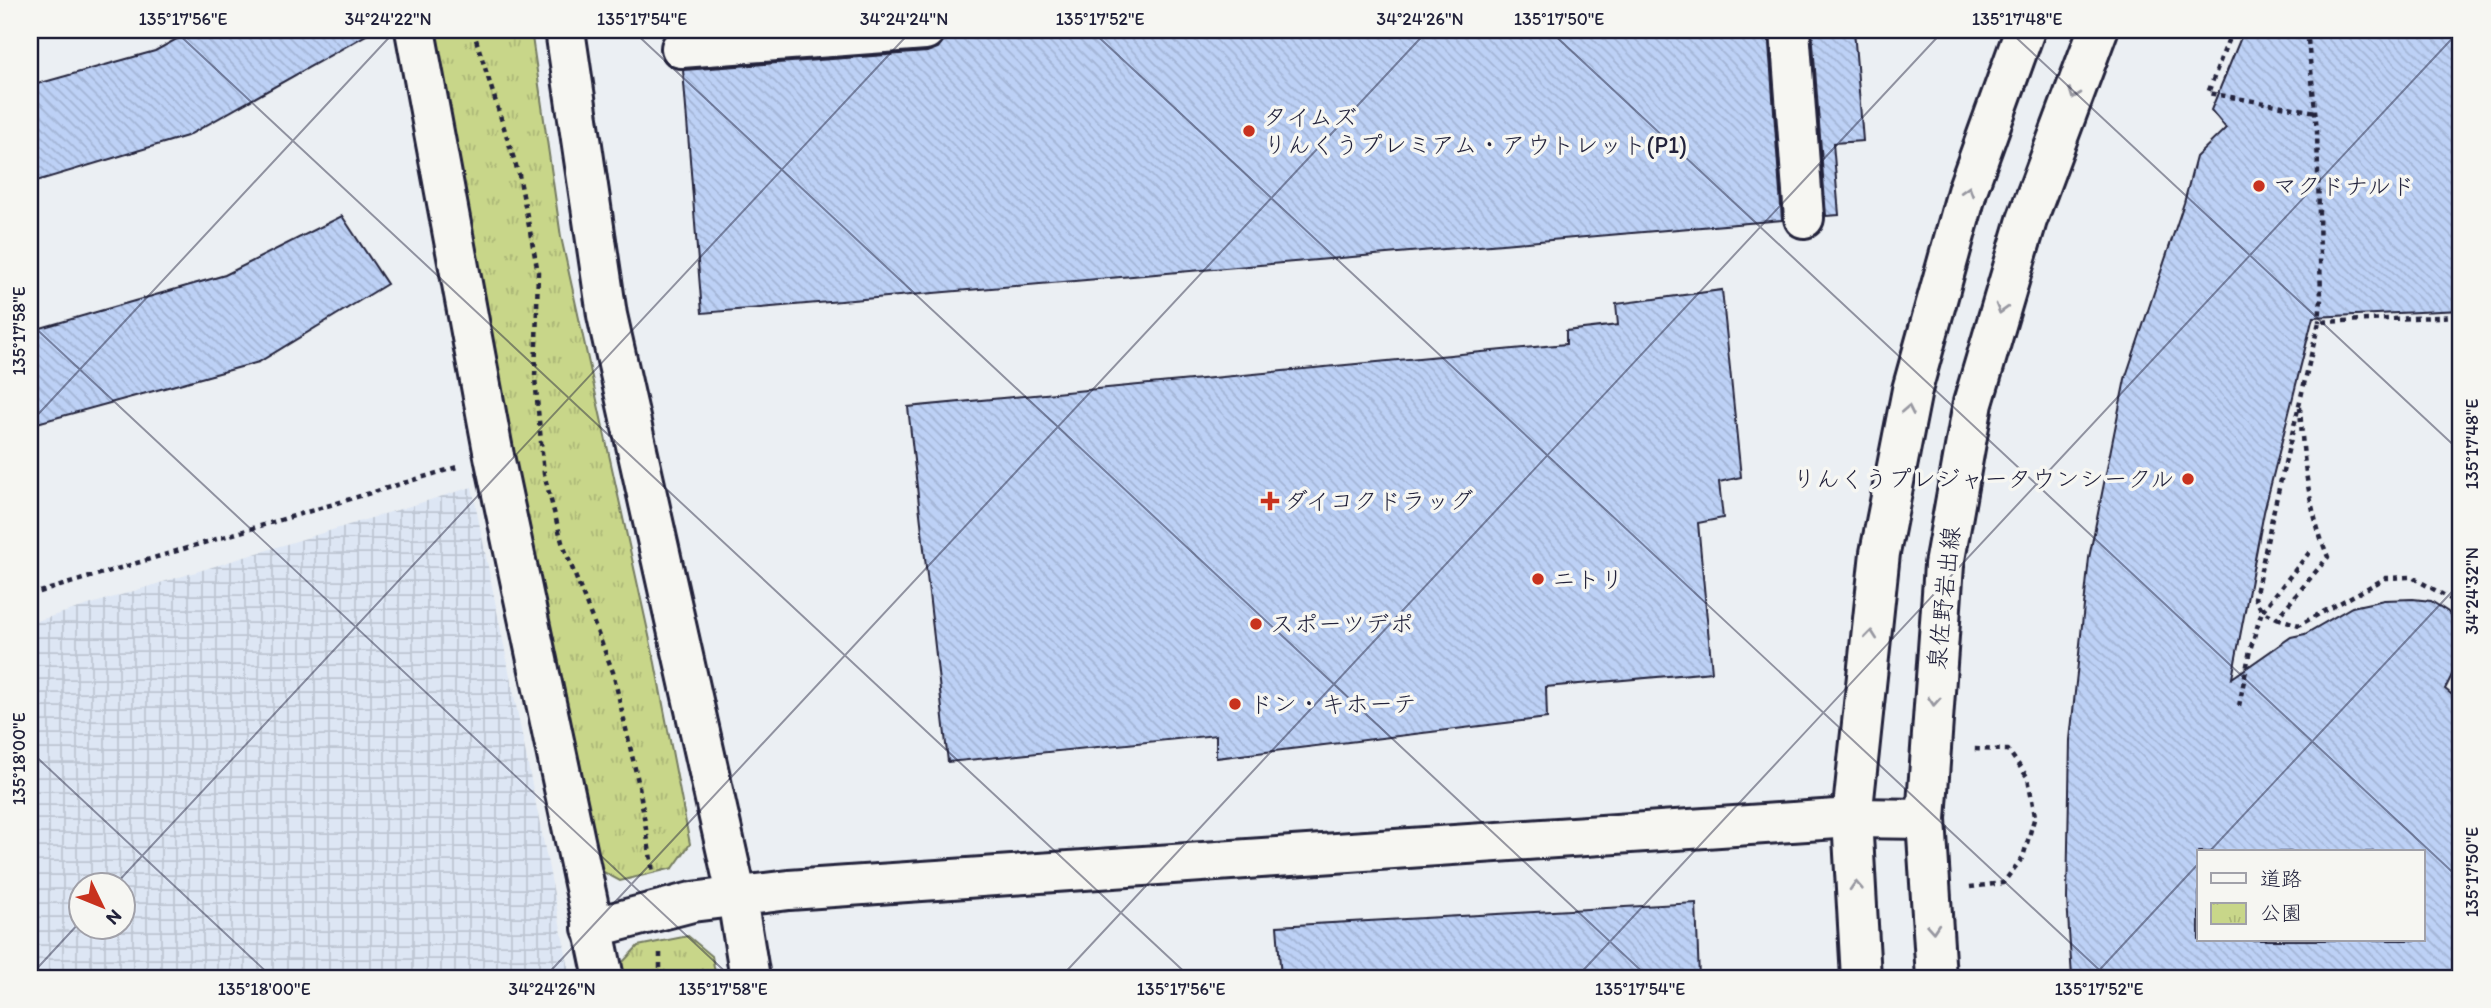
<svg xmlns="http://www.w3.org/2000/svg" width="2491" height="1008" viewBox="0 0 2491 1008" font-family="Itim,'Klee One',sans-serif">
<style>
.industrial{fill:url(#industrial-grid);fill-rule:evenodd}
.park{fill:url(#park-tufts);stroke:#757c62;stroke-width:2}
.building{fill:url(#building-back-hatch);stroke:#22223b;stroke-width:2;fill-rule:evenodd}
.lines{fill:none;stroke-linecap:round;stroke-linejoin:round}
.minor-casing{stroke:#22223b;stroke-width:44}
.major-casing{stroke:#22223b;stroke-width:44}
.path{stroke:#22223b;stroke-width:4.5;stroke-dasharray:5 5;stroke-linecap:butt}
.minor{stroke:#f6f6f2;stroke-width:38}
.major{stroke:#f6f6f2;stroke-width:38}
.oneway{stroke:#9797a0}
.ticks{fill:none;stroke:#22223b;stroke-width:2;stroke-opacity:0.45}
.poi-dot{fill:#c8321e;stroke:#f6f6f2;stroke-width:2.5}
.labels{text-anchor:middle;stroke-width:7;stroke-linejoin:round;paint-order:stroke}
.poi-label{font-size:24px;fill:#22223b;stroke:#f6f6f2;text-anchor:start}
.street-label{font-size:24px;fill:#22223b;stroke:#f6f6f2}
.neatline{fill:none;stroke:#22223b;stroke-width:2.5}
.ticks-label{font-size:18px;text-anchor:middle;fill:#22223b}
</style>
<defs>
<pattern id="industrial-grid" width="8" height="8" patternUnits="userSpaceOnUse" patternTransform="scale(1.75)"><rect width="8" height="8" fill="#dde6f4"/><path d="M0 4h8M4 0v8" fill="none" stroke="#bdc5d2"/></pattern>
<pattern id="park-tufts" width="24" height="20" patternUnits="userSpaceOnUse" patternTransform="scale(1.75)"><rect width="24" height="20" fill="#c8d689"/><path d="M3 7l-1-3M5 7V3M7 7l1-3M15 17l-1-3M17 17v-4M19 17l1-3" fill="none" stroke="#acb777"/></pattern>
<pattern id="building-back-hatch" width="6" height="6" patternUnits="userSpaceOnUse" patternTransform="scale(1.75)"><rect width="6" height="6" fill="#bdd1f6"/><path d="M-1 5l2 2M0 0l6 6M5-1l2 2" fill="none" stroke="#a2b3d4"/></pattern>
</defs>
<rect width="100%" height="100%" fill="#ebeff3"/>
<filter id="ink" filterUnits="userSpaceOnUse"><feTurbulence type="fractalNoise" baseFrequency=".0143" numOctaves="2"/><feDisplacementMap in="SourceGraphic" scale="14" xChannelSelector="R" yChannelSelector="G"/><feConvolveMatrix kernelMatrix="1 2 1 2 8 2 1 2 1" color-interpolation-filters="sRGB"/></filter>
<g filter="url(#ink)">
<!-- industrial -->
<path class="industrial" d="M 472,487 L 571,978 L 30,978 L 30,623 ZM 80,886 L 122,886 L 122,928 L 80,928 Z"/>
<!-- park -->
<g class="park">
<polygon points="435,30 531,30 561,237 655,663 690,844 673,868 620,881 598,869 483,300"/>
<polygon points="688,936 712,956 716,978 625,978 621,964 638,946"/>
</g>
<!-- building -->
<g class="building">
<polygon points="193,30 375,30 187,136 30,183 30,86 155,51"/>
<polygon points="947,30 1768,30 1782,220 702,313 683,70 927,52 938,48 944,40"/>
<polygon points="1812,30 1854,30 1863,141 1833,143 1839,215 1826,216"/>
<path d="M 2244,30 L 2461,30 L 2461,310 L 2313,317 L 2264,512 L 2232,678 L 2291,637 L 2305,634 L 2352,607 L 2384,600 L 2413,599 L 2431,601 L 2448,612 L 2461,632 L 2461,657 L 2445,689 L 2456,698 L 2461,773 L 2461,978 L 2072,978 L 2067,899 L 2070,740 L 2089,558 L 2125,379 L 2184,203 L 2196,157 L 2226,128 L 2211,110 ZM 2199,852 L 2423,852 L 2423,940 L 2199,940 Z"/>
<polygon points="342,216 387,284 259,362 30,425 30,331 225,275"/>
<polygon points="1722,290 1741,477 1719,482 1723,518 1698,523 1712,672 1546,687 1547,718 1216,758 1216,735 948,762 908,407 1566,344 1566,331 1618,325 1616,304"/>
<polygon points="1696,903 1699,978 1281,978 1277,926"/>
</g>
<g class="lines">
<defs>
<g id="minor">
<polyline points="415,30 494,456 604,978"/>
<polyline points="565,30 607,315 737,898 750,978"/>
<polyline points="1790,30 1804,218"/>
<polyline points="681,48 925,30"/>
<polyline points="592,928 692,902 789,890 1852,818 1926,819"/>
</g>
<g id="major">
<polyline points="1861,978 1852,818 1880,553 1912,390 1968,188 2025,30"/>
<polyline points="1936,978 1926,819 1944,565 1973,403 2027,220 2098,30"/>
</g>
</defs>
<!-- minor casing -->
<use href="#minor" class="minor-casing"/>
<!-- major casing -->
<use href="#major" class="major-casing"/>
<!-- path -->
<g class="path">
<polyline points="473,30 519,175 538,272 535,378 544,474 562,542 613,672 639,786 653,872"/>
<polyline points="2232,30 2208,93 2316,112"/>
<polyline points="2307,30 2317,130 2321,299 2319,322"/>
<path d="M 2300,407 C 2303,458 2308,509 2328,557 L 2277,618 L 2262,611 L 2312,549"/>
<polyline points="30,595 457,467"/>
<polyline points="2277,618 2299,625 2386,578 2412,577 2461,605"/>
<polyline points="2239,706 2250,650 2262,611 2255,598 2274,509 2319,322 2461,316"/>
<polyline points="1970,887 2003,883 2023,857 2035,816 2028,778 2008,750 1971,749"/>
<polyline points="660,978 660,951"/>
</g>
<!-- minor -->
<use href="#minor" class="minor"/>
<!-- major -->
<use href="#major" class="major"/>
</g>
<!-- one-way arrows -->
<defs><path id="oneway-chevron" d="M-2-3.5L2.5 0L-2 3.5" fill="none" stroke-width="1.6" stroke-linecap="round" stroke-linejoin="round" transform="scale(1.75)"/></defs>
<g class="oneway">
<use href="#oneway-chevron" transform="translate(2074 94) rotate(111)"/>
<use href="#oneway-chevron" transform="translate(1968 191) rotate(-73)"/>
<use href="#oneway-chevron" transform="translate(2001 309) rotate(106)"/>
<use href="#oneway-chevron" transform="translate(1908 410) rotate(-79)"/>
<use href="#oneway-chevron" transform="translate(1871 635) rotate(-84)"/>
<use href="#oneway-chevron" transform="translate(1934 701) rotate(94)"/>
<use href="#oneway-chevron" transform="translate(1856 886) rotate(-93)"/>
<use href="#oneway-chevron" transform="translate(1933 928) rotate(86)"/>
</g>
</g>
<!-- ticks -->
<path class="ticks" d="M 174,30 L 1191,978M 632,30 L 1649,978M 1091,30 L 2108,978M 1549,30 L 2461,880M 2008,30 L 2461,452M 30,323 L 732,978M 30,423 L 396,30M 30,751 L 273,978M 2209,852 L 2461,582M 114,886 L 912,30M 30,976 L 80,922M 544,978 L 1428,30M 1060,978 L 1944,30M 1576,978 L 2460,30M 2092,978 L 2199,863"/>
<!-- markers -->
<g class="poi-dot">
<circle cx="1249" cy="131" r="7"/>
<circle cx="2259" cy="186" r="7"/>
<circle cx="2188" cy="479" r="7"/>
<path d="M1266.5 490.5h7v7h7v7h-7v7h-7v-7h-7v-7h7z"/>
<circle cx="1538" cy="579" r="7"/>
<circle cx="1256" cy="624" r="7"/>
<circle cx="1235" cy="704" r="7"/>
</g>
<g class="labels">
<!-- poi labels -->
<g class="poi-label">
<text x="1263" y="125">タイムズ<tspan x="1263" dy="28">りんくうプレミアム・アウトレット(P1)</tspan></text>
<text x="2273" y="194">マクドナルド</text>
<text x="2174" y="487" text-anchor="end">りんくうプレジャータウンシークル</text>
<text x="1284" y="509">ダイコクドラッグ</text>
<text x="1552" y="587">ニトリ</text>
<text x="1270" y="632">スポーツデポ</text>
<text x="1249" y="712">ドン・キホーテ</text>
</g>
<!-- street labels -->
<g class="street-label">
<text transform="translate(1944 598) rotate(-84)" y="8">泉佐野岩出線</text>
</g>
</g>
<!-- margin -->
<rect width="2491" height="1008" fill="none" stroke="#f6f6f2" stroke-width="77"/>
<!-- legend -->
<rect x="2197" y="850" width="228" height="91" fill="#f6f6f2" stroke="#a1a1a9" stroke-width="2"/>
<rect x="2211" y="873" width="35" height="10" fill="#f6f6f2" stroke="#a1a1a9" stroke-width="2"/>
<text x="2260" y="886" font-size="21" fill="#22223b">道路</text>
<rect x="2211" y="903" width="35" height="21" fill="url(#park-tufts)" stroke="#a1a1a9" stroke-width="2"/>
<text x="2260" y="920" font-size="21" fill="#22223b">公園</text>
<!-- north arrow -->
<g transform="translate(102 906) rotate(133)"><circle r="33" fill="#f6f6f2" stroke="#a1a1a9" stroke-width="2"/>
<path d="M0-5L12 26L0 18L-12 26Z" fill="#c8321e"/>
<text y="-10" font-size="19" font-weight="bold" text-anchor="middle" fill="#22223b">N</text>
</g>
<rect x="38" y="38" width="2414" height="932" class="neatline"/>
<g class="ticks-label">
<text x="183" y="25">135°17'56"E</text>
<text x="388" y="25">34°24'22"N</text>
<text x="642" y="25">135°17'54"E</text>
<text x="904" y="25">34°24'24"N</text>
<text x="1100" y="25">135°17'52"E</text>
<text x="1420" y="25">34°24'26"N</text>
<text x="1559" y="25">135°17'50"E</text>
<text x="2017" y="25">135°17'48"E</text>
<text transform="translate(19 331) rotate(-90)" y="6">135°17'58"E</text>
<text transform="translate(2472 444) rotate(-90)" y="6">135°17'48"E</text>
<text transform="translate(2472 591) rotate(-90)" y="6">34°24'32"N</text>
<text transform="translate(19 759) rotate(-90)" y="6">135°18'00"E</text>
<text transform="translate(2472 872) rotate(-90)" y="6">135°17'50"E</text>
<text x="264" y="995">135°18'00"E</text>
<text x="552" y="995">34°24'26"N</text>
<text x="723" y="995">135°17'58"E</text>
<text x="1181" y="995">135°17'56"E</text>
<text x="1640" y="995">135°17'54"E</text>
<text x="2099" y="995">135°17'52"E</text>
</g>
</svg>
